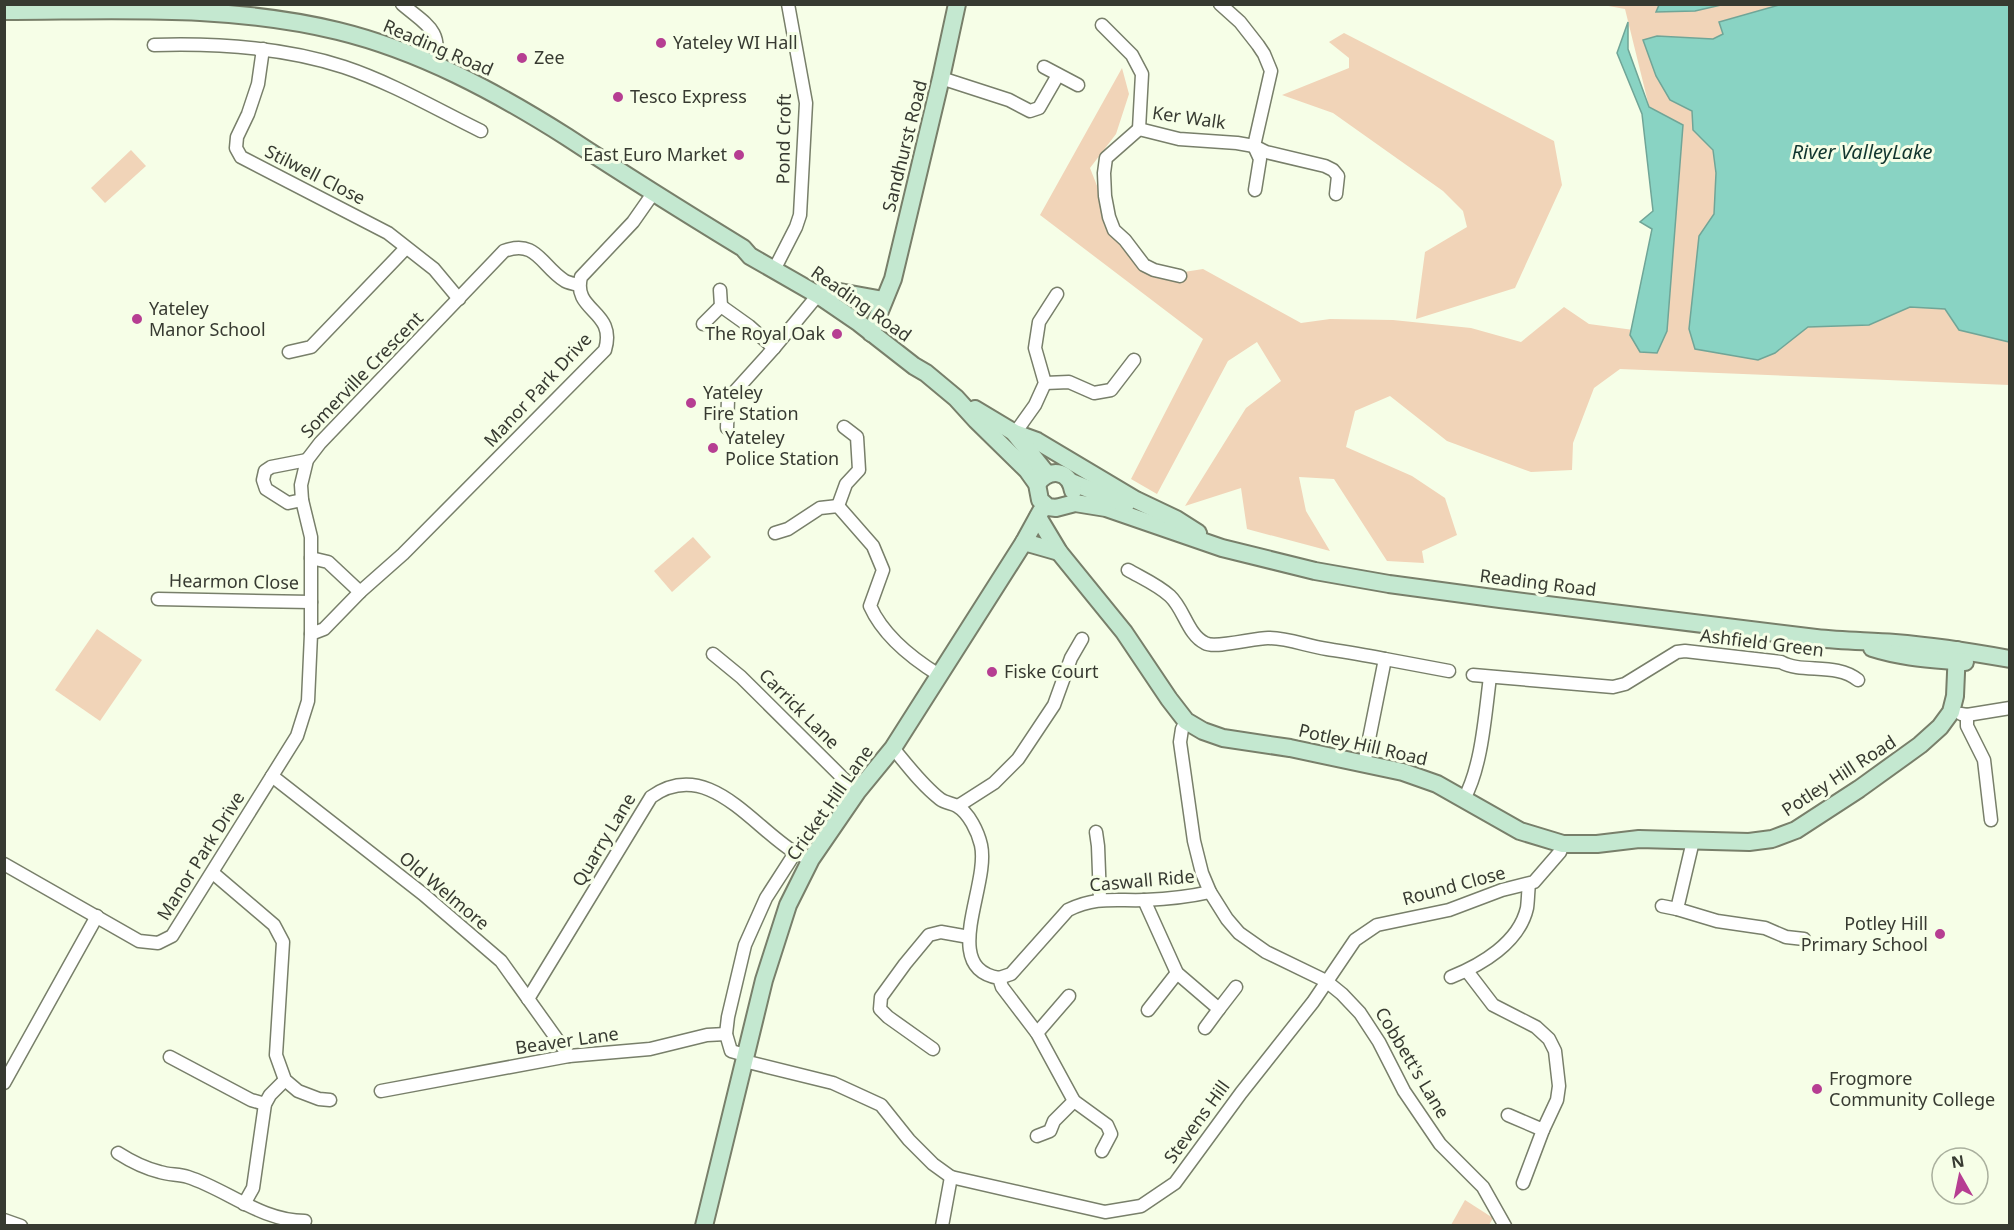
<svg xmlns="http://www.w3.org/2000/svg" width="2014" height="1230" viewBox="0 0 2014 1230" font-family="'Noto Sans',sans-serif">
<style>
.green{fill:#f1d4b8}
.water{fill:#89d3c3;stroke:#70a597;stroke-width:1.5}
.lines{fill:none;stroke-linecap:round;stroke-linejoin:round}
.street-casing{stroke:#787f6a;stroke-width:15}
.secondary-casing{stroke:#787f6a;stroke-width:20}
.street{stroke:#fff;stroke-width:12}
.secondary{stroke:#c4e8d0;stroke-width:16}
.poi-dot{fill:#b63e92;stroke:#f6fee7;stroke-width:2}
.labels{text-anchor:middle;stroke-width:6;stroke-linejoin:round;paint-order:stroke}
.poi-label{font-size:18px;fill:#373a31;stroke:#f6fee7;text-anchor:start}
.street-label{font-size:18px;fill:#373a31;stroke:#f6fee7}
.water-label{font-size:20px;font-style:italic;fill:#12362f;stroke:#f6fee7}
</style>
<rect width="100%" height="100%" fill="#f6fee7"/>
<!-- green -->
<g class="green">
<polygon points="1603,5 1659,5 1656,12 1695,11 1721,5 1779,5 1719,22 1723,34 1713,39 1657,36 1656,76 1670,100 1692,111 1693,130 1713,150 1716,173 1714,214 1962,199 1775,353 1808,327 1869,325 1910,307 1945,309 1959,330 2009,342 2009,385 1620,369 1594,388 1573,443 1572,470 1531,472 1447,441 1390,396 1355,411 1346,447 1412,476 1445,498 1457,535 1422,551 1424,563 1387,561 1334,479 1299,477 1306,511 1330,551 1247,529 1241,488 1185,506 1246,408 1281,381 1257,342 1228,361 1157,494 1131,479 1203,339 1040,215 1122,68 1129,94 1116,134 1090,168 1103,201 1111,232 1165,275 1203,269 1301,323 1330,319 1393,320 1471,328 1521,342 1564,307 1589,324 1641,331 1660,151 1625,9"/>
<polygon points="1344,33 1554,141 1562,185 1515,288 1416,319 1425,252 1467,227 1463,211 1443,191 1333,113 1282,95 1349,68 1349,58 1329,42"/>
<polygon points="131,150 146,166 105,203 91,188"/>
<polygon points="693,537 711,557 672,592 654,571"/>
<polygon points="97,629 142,660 100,721 55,690"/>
<polygon points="1465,1200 1493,1218 1489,1225 1451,1225"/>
</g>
<!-- water -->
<g class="water">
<polygon points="1659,5 1659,4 1721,5 1695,11 1656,12"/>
<polygon points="1779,5 2009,5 2009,342 1959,330 1945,309 1910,307 1869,325 1808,327 1775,353 1758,360 1695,349 1689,329 1699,236 1714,214 1716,173 1713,150 1693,130 1692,111 1670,100 1656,76 1643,40 1657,36 1713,39 1723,34 1719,22"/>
<polygon points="1628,22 1628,49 1649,107 1683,125 1667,331 1657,353 1640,352 1630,335 1652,229 1640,222 1653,211 1642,114 1617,53"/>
</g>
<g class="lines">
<defs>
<g id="street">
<path d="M 402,4 C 425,24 444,30 434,64"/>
<polyline points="1220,4 1240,22 1258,45 1264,54 1271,71 1254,146 1260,159 1255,190"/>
<polyline points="1102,25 1132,55 1142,74 1139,129"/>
<path d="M 154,45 C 218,43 283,47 344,67 C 392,83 436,109 481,131"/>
<polyline points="263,49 258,84 248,114 237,137 236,148 241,157 388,233 434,269 459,299"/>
<polyline points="1044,67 1078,85"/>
<polyline points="941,78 1009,100 1030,111 1039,108 1058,75"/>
<polyline points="774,270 796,227 800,215 806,103 788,4"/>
<polyline points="1180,276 1154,270 1144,265 1125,240 1114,230 1109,217 1105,196 1104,173 1106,158 1139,129 1179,139 1237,143 1254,146 1266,152 1325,166 1333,170 1338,176 1336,194"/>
<polyline points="720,290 721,306"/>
<polyline points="703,324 721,306 749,326 774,348"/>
<polyline points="289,352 311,347 406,248"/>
<polyline points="1045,383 1069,382 1094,393 1111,390 1134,360"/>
<polyline points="727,428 728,399 774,348 822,290"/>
<polyline points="1015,433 1035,405 1045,383 1035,348 1039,322 1057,294"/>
<polyline points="302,500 288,503 266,489 263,480 265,471 271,467 307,460"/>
<polyline points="838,506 846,484 859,470 857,437 844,427"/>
<path d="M 775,533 L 788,529 L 820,508 L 838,506 L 873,546 L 883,570 L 870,606 C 883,635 913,659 939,675"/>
<polyline points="311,558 328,562 360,592"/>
<path d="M 1128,570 C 1142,578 1158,585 1170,596 C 1184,609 1188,635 1205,643 C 1215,649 1254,638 1268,638 C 1289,638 1306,646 1327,649 C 1346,652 1366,655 1385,659 L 1364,764"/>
<polyline points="158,599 311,602"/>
<path d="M 311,634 L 311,537 L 302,500 L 301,485 L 307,460 L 320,443 L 504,251 C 537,239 541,266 565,281 C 569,283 574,284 579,285"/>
<polyline points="713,654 741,677 857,792"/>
<polyline points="1385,659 1449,671"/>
<path d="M 1473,675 L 1613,687 L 1625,684 L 1677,652 L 1685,651 L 1781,662 C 1802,674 1836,662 1858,680"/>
<polyline points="1961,714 1967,715 2010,708"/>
<polyline points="1967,715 1967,726 1984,760 1991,820"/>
<polyline points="1186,721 1182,729 1180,742 1194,841 1202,873 1210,892 1227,919 1239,933 1266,952 1326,981 1342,994 1360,1013 1379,1042 1404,1091 1440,1144 1483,1187 1505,1226"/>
<path d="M 893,748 C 908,766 922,785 940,799 C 945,803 952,803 957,806 C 969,813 978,832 981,845 C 990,886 939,968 999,978 L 1002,987 L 1037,1033 L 1074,1101 L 1107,1125 L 1111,1134 L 1102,1151"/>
<polyline points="272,776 423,894 501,961 569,1056"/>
<path d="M 1464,799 C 1482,766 1485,715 1490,677"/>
<polyline points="958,806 994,783 1018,759 1054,705 1071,658 1082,639"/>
<polyline points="1096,832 1098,846 1100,899"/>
<polyline points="1693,841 1677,909 1717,921 1765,928 1786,937 1804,939"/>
<path d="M 4,864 L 139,941 L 158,943 L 172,936 L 297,736 L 308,701 L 311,634 L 324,629 L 360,592 L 403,554 L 605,350 C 617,310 572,312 581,277 L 633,222 L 654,192"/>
<polyline points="213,873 274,925 283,942 276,1055 285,1080 298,1091 319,1099 330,1100"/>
<polyline points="1144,900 1177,973 1219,1009 1236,987"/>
<polyline points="1662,906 1677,909"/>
<polyline points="1467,971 1493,1005 1536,1027 1549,1039 1555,1051 1559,1086 1557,1100 1543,1130 1508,1115"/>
<path d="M 1451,977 C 1481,965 1519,943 1527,908 C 1528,901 1528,892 1529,884"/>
<path d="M 999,978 L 1011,974 L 1068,910 C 1097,896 1115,901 1145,900 C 1167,899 1188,897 1210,892"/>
<path d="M 528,999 L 651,797 C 707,757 751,825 794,852 C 799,855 806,857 811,859"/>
<polyline points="1148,1010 1177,973"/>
<polyline points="1205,1028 1219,1009"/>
<polyline points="1037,1033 1069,996"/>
<polyline points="933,1049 888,1017 880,1009 881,997 905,964 929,935 941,932 969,937"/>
<polyline points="745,1055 731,1051 726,1034 728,1017 745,945 766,898 795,853"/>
<polyline points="170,1057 251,1100 265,1104"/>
<polyline points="744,1061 833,1083 881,1105 909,1140 933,1164 951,1177 1105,1212 1141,1206 1175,1183 1241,1093 1313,1002 1355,940 1377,925 1449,910 1502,890 1534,882 1560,852 1563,844"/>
<polyline points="4,1083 97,916"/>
<polyline points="381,1091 569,1056 650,1049 707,1035 726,1034"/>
<polyline points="1037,1136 1050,1131 1054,1121 1074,1101"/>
<path d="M 118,1153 C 132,1162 144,1168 160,1172 C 169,1175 179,1174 188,1177 C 228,1190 261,1221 305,1221"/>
<polyline points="1523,1183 1543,1130"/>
<polyline points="244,1204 253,1188 265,1104 270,1095 285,1080"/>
<polyline points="4,1220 21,1226"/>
<polyline points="942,1226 951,1177"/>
</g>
<g id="secondary">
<path d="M 4,11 C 117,11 227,4 338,31 C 420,51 496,92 567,137 C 625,175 684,212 743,248 L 750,256 L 818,295 L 859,323 L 914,366 L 926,373 L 956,398 L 976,420 L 1027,470 L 1037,484 L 1040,500 L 1048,507 L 1056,508 L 1075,503 L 1106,508 L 1222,548 L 1315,571 L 1389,584 L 1500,599 L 1816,638 C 1842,641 1868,641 1895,643 C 1933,646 1971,652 2010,659"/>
<polyline points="823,289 878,299"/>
<polyline points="871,333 893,279 941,78 957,4"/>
<polyline points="975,409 1015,433 1037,441 1136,500 1176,519 1198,533"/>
<polyline points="1015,434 1047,474"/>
<polyline points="1071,482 1126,504"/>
<path d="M 1037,484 C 1049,468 1069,469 1073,491"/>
<polyline points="1038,517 1059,552 1124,632 1169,699 1186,721 1203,731 1223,738 1290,748 1403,772 1437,784 1520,831 1563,844 1597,844 1639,839 1749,842 1772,839 1796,830 1859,789 1920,745 1940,727 1951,712 1955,696 1957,650"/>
<polyline points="1024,542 1059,552"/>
<path d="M 1872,648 C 1903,658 1934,659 1965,662"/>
<polyline points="704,1226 764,980 788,905 811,859 857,792 893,748 1024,542 1041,511"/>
</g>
</defs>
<!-- street casing -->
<use href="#street" class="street-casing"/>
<!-- secondary casing -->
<use href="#secondary" class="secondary-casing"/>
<!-- street -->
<use href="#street" class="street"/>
<!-- secondary -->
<use href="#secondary" class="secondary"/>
</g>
<!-- markers -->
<g class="poi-dot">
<circle cx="661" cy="43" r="6"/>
<circle cx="522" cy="58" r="6"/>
<circle cx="618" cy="97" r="6"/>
<circle cx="739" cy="155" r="6"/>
<circle cx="137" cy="319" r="6"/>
<circle cx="837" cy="334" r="6"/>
<circle cx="691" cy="403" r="6"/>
<circle cx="713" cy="448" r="6"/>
<circle cx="992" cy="672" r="6"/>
<circle cx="1940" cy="934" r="6"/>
<circle cx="1817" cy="1089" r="6"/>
</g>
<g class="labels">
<!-- poi labels -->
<g class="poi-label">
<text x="673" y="49">Yateley WI Hall</text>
<text x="534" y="64">Zee</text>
<text x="630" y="103">Tesco Express</text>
<text x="727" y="161" text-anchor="end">East Euro Market</text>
<text x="149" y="315">Yateley<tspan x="149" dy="21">Manor School</tspan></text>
<text x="825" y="340" text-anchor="end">The Royal Oak</text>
<text x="703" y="399">Yateley<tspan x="703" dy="21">Fire Station</tspan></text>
<text x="725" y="444">Yateley<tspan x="725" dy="21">Police Station</tspan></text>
<text x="1004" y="678">Fiske Court</text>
<text x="1928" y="930" text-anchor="end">Potley Hill<tspan x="1928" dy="21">Primary School</tspan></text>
<text x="1829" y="1085">Frogmore<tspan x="1829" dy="21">Community College</tspan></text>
</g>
<!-- street labels -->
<g class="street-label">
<text transform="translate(438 48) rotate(23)" y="6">Reading Road</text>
<text transform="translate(1189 118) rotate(8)" y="6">Ker Walk</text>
<text transform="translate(784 139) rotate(-89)" y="6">Pond Croft</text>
<text transform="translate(905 146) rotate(-76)" y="6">Sandhurst Road</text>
<text transform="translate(315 175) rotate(27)" y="6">Stilwell Close</text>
<text transform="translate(861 304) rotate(35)" y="6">Reading Road</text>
<text transform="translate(362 375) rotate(-46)" y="6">Somerville Crescent</text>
<text transform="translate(538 390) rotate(-47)" y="6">Manor Park Drive</text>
<text transform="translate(234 582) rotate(1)" y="6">Hearmon Close</text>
<text transform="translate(1538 583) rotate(7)" y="6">Reading Road</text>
<text transform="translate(1762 643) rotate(7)" y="6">Ashfield Green</text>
<text transform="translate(799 709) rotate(45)" y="6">Carrick Lane</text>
<text transform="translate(1363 745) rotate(13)" y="6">Potley Hill Road</text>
<text transform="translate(1839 776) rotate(-33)" y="6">Potley Hill Road</text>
<text transform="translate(830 803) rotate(-55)" y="6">Cricket Hill Lane</text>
<text transform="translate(604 840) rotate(-59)" y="6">Quarry Lane</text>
<text transform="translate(201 856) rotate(-58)" y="6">Manor Park Drive</text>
<text transform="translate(1142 881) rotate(-5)" y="6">Caswall Ride</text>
<text transform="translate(1454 886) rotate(-15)" y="6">Round Close</text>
<text transform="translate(444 891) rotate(40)" y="6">Old Welmore</text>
<text transform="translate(567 1041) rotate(-8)" y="6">Beaver Lane</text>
<text transform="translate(1412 1063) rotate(59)" y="6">Cobbett's Lane</text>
<text transform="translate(1197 1122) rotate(-54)" y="6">Stevens Hill</text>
</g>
<!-- water labels -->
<g class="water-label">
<text x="1862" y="159">River ValleyLake</text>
</g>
</g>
<!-- border -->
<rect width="2014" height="1230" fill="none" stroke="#373a31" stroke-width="12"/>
<!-- north arrow -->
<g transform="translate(1960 1176) rotate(351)"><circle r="28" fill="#f6fee7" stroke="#aab09e" stroke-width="1.5"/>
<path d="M0-4.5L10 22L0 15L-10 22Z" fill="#b63e92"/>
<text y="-9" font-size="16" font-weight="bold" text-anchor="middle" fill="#373a31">N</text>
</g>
</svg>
